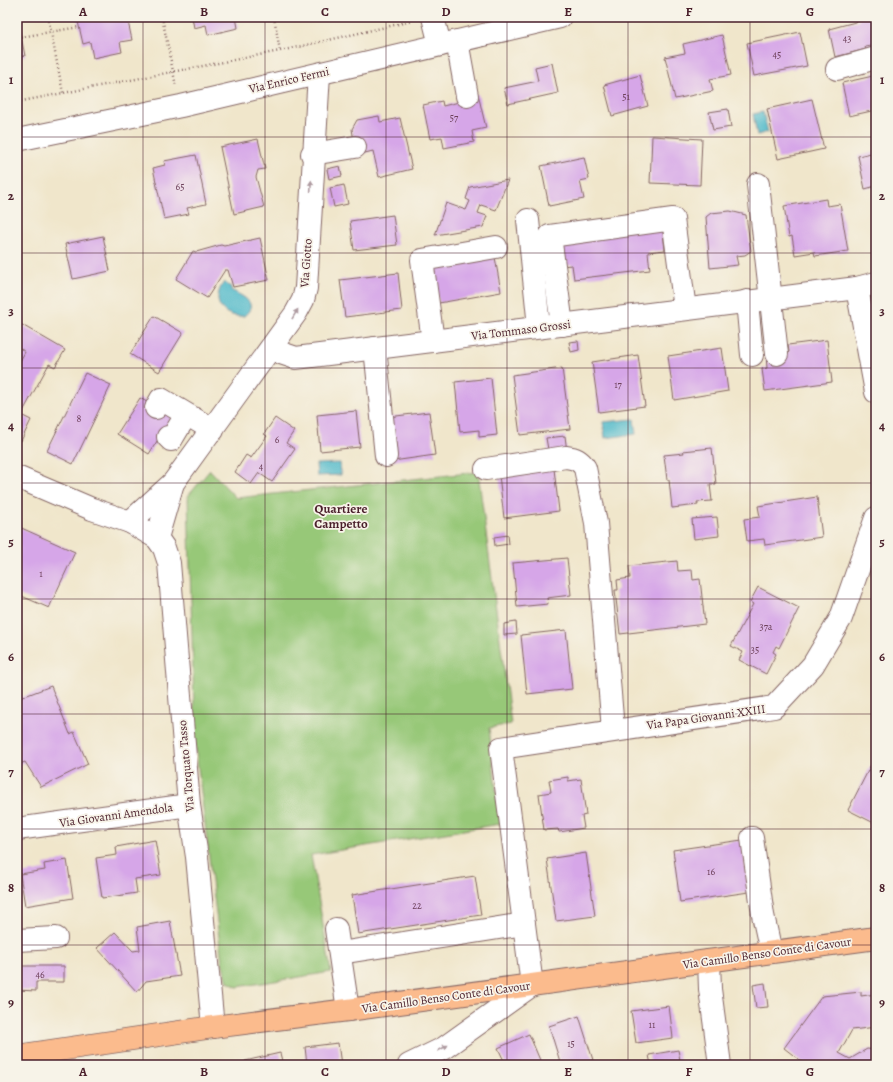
<svg xmlns="http://www.w3.org/2000/svg" width="893" height="1082" viewBox="0 0 893 1082" font-family="Alegreya,serif">
<style>
.green{fill:#97c878;stroke:#707452}
.water{fill:#4cb8c9;stroke:#4b6c7a}
.building{fill:#d6a6e8}
.lines{fill:none;stroke-linecap:round;stroke-linejoin:round}
.minor-casing{stroke:#846563;stroke-width:24}
.major-casing{stroke:#846563;stroke-width:24}
.path{stroke:#846563;stroke-width:2.5;stroke-dasharray:1 3;stroke-linecap:butt}
.minor{stroke:#fff;stroke-width:22}
.major{stroke:#fbbb8d;stroke-width:22}
.oneway{fill:#ae9aa0}
.grid{fill:none;stroke:#4a1f2b;stroke-width:1;stroke-opacity:0.55}
.labels{text-anchor:middle;stroke-width:3.5;stroke-linejoin:round;paint-order:stroke}
.number-label{font-size:10px;fill:#6d415a}
.street-label{font-size:12px;fill:#4a1f2b;stroke:#f7f3e8}
.neighbourhood-label{font-size:13px;font-weight:bold;fill:#4a1f2b;stroke:#f7f3e8}
.neatline{fill:none;stroke:#4a1f2b;stroke-width:1.5}
.grid-label{font-size:13px;text-anchor:middle;font-weight:bold;fill:#4a1f2b}
</style>
<rect width="100%" height="100%" fill="#f7f3e8"/>
<filter id="ink" filterUnits="userSpaceOnUse"><feTurbulence type="fractalNoise" baseFrequency=".025" numOctaves="2"/><feDisplacementMap in="SourceGraphic" scale="8" xChannelSelector="R" yChannelSelector="G"/><feConvolveMatrix kernelMatrix="1 2 1 2 8 2 1 2 1" color-interpolation-filters="sRGB"/></filter>
<filter id="wash" filterUnits="userSpaceOnUse"><feTurbulence type="fractalNoise" baseFrequency=".012" numOctaves="4" result="noise"/><feDisplacementMap in="SourceGraphic" scale="16" xChannelSelector="R" yChannelSelector="G"/><feGaussianBlur stdDeviation="0.9" result="paint"/><feColorMatrix in="noise" values="0 0 0 0 0 0 0 0 0 0 0 0 0 0 0 0 0 1.4 0 .05"/><feComposite in="paint" operator="in"/></filter>
<g filter="url(#wash)">
<rect width="100%" height="100%" fill="#f0e6cb"/>
<!-- green -->
<polygon class="green" points="210,470 236,498 478,472 511,724 489,728 500,824 311,855 331,972 237,987 228,982 222,962 195,743 188,496"/>
<!-- water -->
<g class="water">
<polygon points="763,112 768,132 757,135 753,114"/>
<path d="M 224,282 L 231,287 L 231,290 C 242,296 260,303 244,316 C 222,318 210,301 224,282 Z"/>
<polygon points="634,419 636,434 605,438 603,422"/>
<polygon points="340,463 341,475 317,476 316,464"/>
</g>
<g id="blocks">
<!-- building -->
<g class="building">
<polygon points="77,17 127,17 132,40 120,42 122,52 93,58 90,42 83,44"/>
<polygon points="192,17 236,17 238,28 208,35 206,25 194,28"/>
<polygon points="867,17 876,17 876,45 865,47 866,49 835,57 829,29 859,21 858,19"/>
<polygon points="17,26 19,26 25,56 17,58"/>
<polygon points="800,32 807,66 754,76 747,43"/>
<polygon points="722,35 731,75 710,79 713,91 675,99 665,57 685,53 683,44"/>
<polygon points="552,63 558,93 508,104 504,88 538,81 535,67"/>
<polygon points="876,72 876,110 849,116 842,83 873,76 872,73"/>
<polygon points="640,75 648,106 612,116 604,85"/>
<polygon points="478,94 486,128 472,131 474,142 444,148 442,137 430,139 423,105 442,101 443,106 459,102 467,96"/>
<polygon points="812,99 824,149 778,159 767,109"/>
<polygon points="728,109 731,127 713,130 709,112"/>
<polygon points="379,116 380,122 400,118 412,169 379,177 373,151 365,153 355,147 352,129 357,120"/>
<polygon points="652,136 702,139 700,185 650,183"/>
<polygon points="258,139 265,169 258,170 256,177 264,207 234,214 220,147"/>
<polygon points="876,152 876,186 865,189 858,156"/>
<polygon points="196,155 206,204 187,208 189,214 164,219 153,168 165,165 164,161"/>
<polygon points="584,157 589,179 580,181 584,199 549,206 541,166"/>
<polygon points="340,166 342,176 329,179 327,169"/>
<polygon points="508,180 496,210 481,205 478,213 487,216 483,227 435,235 446,203 466,210 470,201 466,199 470,187"/>
<polygon points="344,185 348,204 334,207 330,188"/>
<polygon points="826,199 827,206 840,204 848,251 815,256 814,252 795,255 792,236 789,237 784,206"/>
<polygon points="730,211 746,215 751,251 745,255 736,256 738,265 710,268 706,217 711,213"/>
<polygon points="393,215 397,245 354,250 350,221"/>
<polygon points="662,225 665,250 648,252 650,270 574,279 572,265 561,266 558,237"/>
<polygon points="103,236 110,271 73,279 65,244"/>
<polygon points="260,238 269,280 233,287 228,270 225,270 207,298 176,279 193,251 196,252 221,245 224,246"/>
<polygon points="495,257 501,292 439,303 433,268"/>
<polygon points="398,273 402,310 345,317 340,280"/>
<polygon points="154,316 183,333 159,372 130,354"/>
<polygon points="17,322 65,350 55,367 49,364 21,415 31,420 21,441 17,439 17,360 20,361 25,352 17,346"/>
<polygon points="827,340 832,382 765,391 762,369 767,368 766,355 789,352 788,345"/>
<polygon points="578,341 579,350 571,352 569,342"/>
<polygon points="722,348 728,391 674,400 668,356"/>
<polygon points="638,355 645,406 599,412 592,362"/>
<polygon points="562,368 570,429 520,435 512,375"/>
<polygon points="85,373 111,385 73,464 47,451"/>
<polygon points="491,378 497,435 479,437 479,430 460,432 455,382"/>
<polygon points="140,398 172,417 149,454 117,434"/>
<polygon points="356,411 360,447 320,451 317,415"/>
<polygon points="429,412 435,455 393,461 388,417"/>
<polygon points="275,418 294,431 286,443 295,449 272,482 259,473 251,484 235,472 246,455 251,458 267,436 264,434"/>
<polygon points="565,436 567,452 549,455 546,438"/>
<polygon points="712,448 716,484 710,484 712,501 697,502 698,505 672,508 669,480 667,480 664,455 684,453 683,451"/>
<polygon points="554,469 559,511 504,518 499,475"/>
<polygon points="817,497 822,537 765,545 764,539 747,541 744,519 760,517 758,506"/>
<polygon points="717,517 719,536 694,539 692,519"/>
<polygon points="17,526 75,552 49,608 17,594"/>
<polygon points="508,535 509,544 495,546 494,537"/>
<polygon points="567,558 571,595 547,598 548,604 517,607 513,563"/>
<polygon points="677,561 678,571 692,570 693,580 700,579 705,624 620,634 615,590 618,590 617,580 630,578 629,566"/>
<polygon points="758,587 799,608 779,648 776,646 773,652 776,654 766,674 739,660 743,652 731,646 753,604 750,602"/>
<polygon points="516,622 517,634 504,635 504,624"/>
<polygon points="566,630 572,689 527,694 521,635"/>
<polygon points="51,686 70,734 74,732 88,764 41,787 25,762 17,765 17,699"/>
<polygon points="871,765 876,767 876,824 848,810"/>
<polygon points="568,777 568,781 581,779 586,815 582,816 584,828 559,832 558,829 544,830 539,794 551,792 549,780"/>
<polygon points="155,840 161,875 135,879 137,893 102,898 96,858 117,855 116,847"/>
<polygon points="742,840 749,892 680,902 673,850"/>
<polygon points="586,853 595,916 556,921 547,859"/>
<polygon points="67,860 73,898 25,906 20,874 45,870 44,864"/>
<polygon points="475,876 481,915 358,934 352,895"/>
<polygon points="170,921 180,976 146,981 137,992 97,948 115,932 133,951 140,950 137,927"/>
<polygon points="17,966 64,966 64,982 36,982 36,991 17,990"/>
<polygon points="765,983 768,1007 756,1008 753,985"/>
<polygon points="861,992 861,996 876,994 876,1027 852,1030 839,1053 850,1059 867,1049 876,1050 875,1065 806,1065 784,1048 822,996"/>
<polygon points="669,1006 673,1038 636,1043 631,1011"/>
<polygon points="579,1016 593,1060 575,1065 561,1065 549,1026"/>
<polygon points="529,1034 542,1065 506,1065 498,1048"/>
<polygon points="338,1043 341,1065 307,1065 305,1047"/>
<polygon points="678,1050 681,1065 651,1065 649,1055"/>
<polygon points="280,1053 283,1065 245,1065 245,1061"/>
</g>
</g>
</g>
<g filter="url(#ink)">
<use href="#blocks" fill-opacity="0" stroke="#846563" stroke-width="1"/>
<g class="lines">
<defs>
<g id="minor">
<polyline points="433,17 440,45"/>
<polyline points="457,41 467,96"/>
<polyline points="837,69 876,58"/>
<polyline points="17,140 181,106 560,17"/>
<polyline points="312,154 355,147"/>
<polyline points="758,184 777,354"/>
<polyline points="528,220 539,327"/>
<polyline points="857,288 876,392"/>
<polyline points="747,301 752,355"/>
<polyline points="562,325 550,236 673,219 685,309"/>
<polyline points="433,341 422,260 496,247"/>
<polyline points="273,346 281,353 296,358 857,288 876,283"/>
<polyline points="375,348 386,456"/>
<polyline points="156,408 161,399 213,430"/>
<polyline points="168,437 171,440 186,415"/>
<path d="M 486,469 L 566,457 C 575,458 580,460 585,468 L 596,523 L 613,730"/>
<polyline points="17,477 92,509 130,522 157,538 164,548 169,563 189,805 197,857 213,1027"/>
<polyline points="130,522 173,483 296,313 303,300 306,288 319,74"/>
<polyline points="157,538 173,483"/>
<polyline points="17,829 189,805"/>
<polyline points="752,838 763,915 771,952"/>
<polyline points="336,929 348,1010"/>
<polyline points="17,940 56,938"/>
<polyline points="340,953 524,924"/>
<polyline points="709,961 710,989 720,1065"/>
<polyline points="409,1065 444,1048 532,985 501,748 774,707 813,665 841,618 876,518"/>
</g>
<polyline id="major" points="17,1056 213,1027 348,1010 876,938"/>
</defs>
<!-- minor casing -->
<use href="#minor" class="minor-casing"/>
<!-- major casing -->
<use href="#major" class="major-casing"/>
<!-- path -->
<g class="path">
<polyline points="48,17 63,93"/>
<polyline points="162,17 176,86"/>
<polyline points="274,17 280,51"/>
<polyline points="21,37 79,27"/>
<polyline points="17,102 280,51 412,21"/>
</g>
<!-- minor -->
<use href="#minor" class="minor"/>
<!-- major -->
<use href="#major" class="major"/>
</g>
<!-- one-way arrows -->
<defs><path id="oneway-solid" d="M-6-.8H1V-3.2L6.5 0L1 3.2V.8H-6Z"/></defs>
<g class="oneway">
<use href="#oneway-solid" transform="translate(311 186) rotate(-87)"/>
<use href="#oneway-solid" transform="translate(295 314) rotate(-59)"/>
<use href="#oneway-solid" transform="translate(443 1048) rotate(-30)"/>
</g>
</g>
<!-- grid -->
<path class="grid" d="M 143,17 L 143,1065M 265,17 L 265,1065M 386,17 L 386,1065M 507,17 L 507,1065M 628,17 L 628,1065M 750,17 L 750,1065M 17,137 L 876,137M 17,253 L 876,253M 17,368 L 876,368M 17,483 L 876,483M 17,599 L 876,599M 17,714 L 876,714M 17,829 L 876,829M 17,945 L 876,945"/>
<g class="labels">
<!-- number labels -->
<g class="number-label">
<text x="847" y="42">43</text>
<text x="777" y="58">45</text>
<text x="626" y="100">51</text>
<text x="454" y="121">57</text>
<text x="180" y="190">65</text>
<text x="618" y="388">17</text>
<text x="79" y="422">8</text>
<text x="277" y="443">6</text>
<text x="261" y="470">4</text>
<text x="41" y="577">1</text>
<text x="766" y="630">37a</text>
<text x="755" y="653">35</text>
<text x="711" y="875">16</text>
<text x="417" y="909">22</text>
<text x="40" y="978">46</text>
<text x="652" y="1028">11</text>
<text x="571" y="1047">15</text>
</g>
<!-- street labels -->
<g class="street-label">
<text transform="translate(289 80) rotate(-13)" y="4">Via Enrico Fermi</text>
<text transform="translate(306 263) rotate(-86)" y="4">Via Giotto</text>
<text transform="translate(521 330) rotate(-7)" y="4">Via Tommaso Grossi</text>
<text transform="translate(706 717) rotate(-8)" y="4">Via Papa Giovanni XXIII</text>
<text transform="translate(186 766) rotate(-95)" y="4">Via Torquato Tasso</text>
<text transform="translate(116 815) rotate(-8)" y="4">Via Giovanni Amendola</text>
<text transform="translate(767 953) rotate(-8)" y="4">Via Camillo Benso Conte di Cavour</text>
<text transform="translate(446 997) rotate(-8)" y="4">Via Camillo Benso Conte di Cavour</text>
</g>
<!-- neighbourhood labels -->
<g class="neighbourhood-label">
<text x="341" y="513">Quartiere<tspan x="341" dy="15">Campetto</tspan></text>
</g>
</g>
<!-- margin -->
<rect width="893" height="1082" fill="none" stroke="#f7f3e8" stroke-width="44"/>
<rect x="22" y="22" width="849" height="1038" class="neatline"/>
<g class="grid-label">
<text x="83" y="16">A</text>
<text x="204" y="16">B</text>
<text x="325" y="16">C</text>
<text x="446" y="16">D</text>
<text x="568" y="16">E</text>
<text x="689" y="16">F</text>
<text x="810" y="16">G</text>
<text x="11" y="84">1</text>
<text x="882" y="84">1</text>
<text x="11" y="200">2</text>
<text x="882" y="200">2</text>
<text x="11" y="315">3</text>
<text x="882" y="315">3</text>
<text x="11" y="430">4</text>
<text x="882" y="430">4</text>
<text x="11" y="546">5</text>
<text x="882" y="546">5</text>
<text x="11" y="661">6</text>
<text x="882" y="661">6</text>
<text x="11" y="776">7</text>
<text x="882" y="776">7</text>
<text x="11" y="892">8</text>
<text x="882" y="892">8</text>
<text x="11" y="1007">9</text>
<text x="882" y="1007">9</text>
<text x="83" y="1076">A</text>
<text x="204" y="1076">B</text>
<text x="325" y="1076">C</text>
<text x="446" y="1076">D</text>
<text x="568" y="1076">E</text>
<text x="689" y="1076">F</text>
<text x="810" y="1076">G</text>
</g>
</svg>
